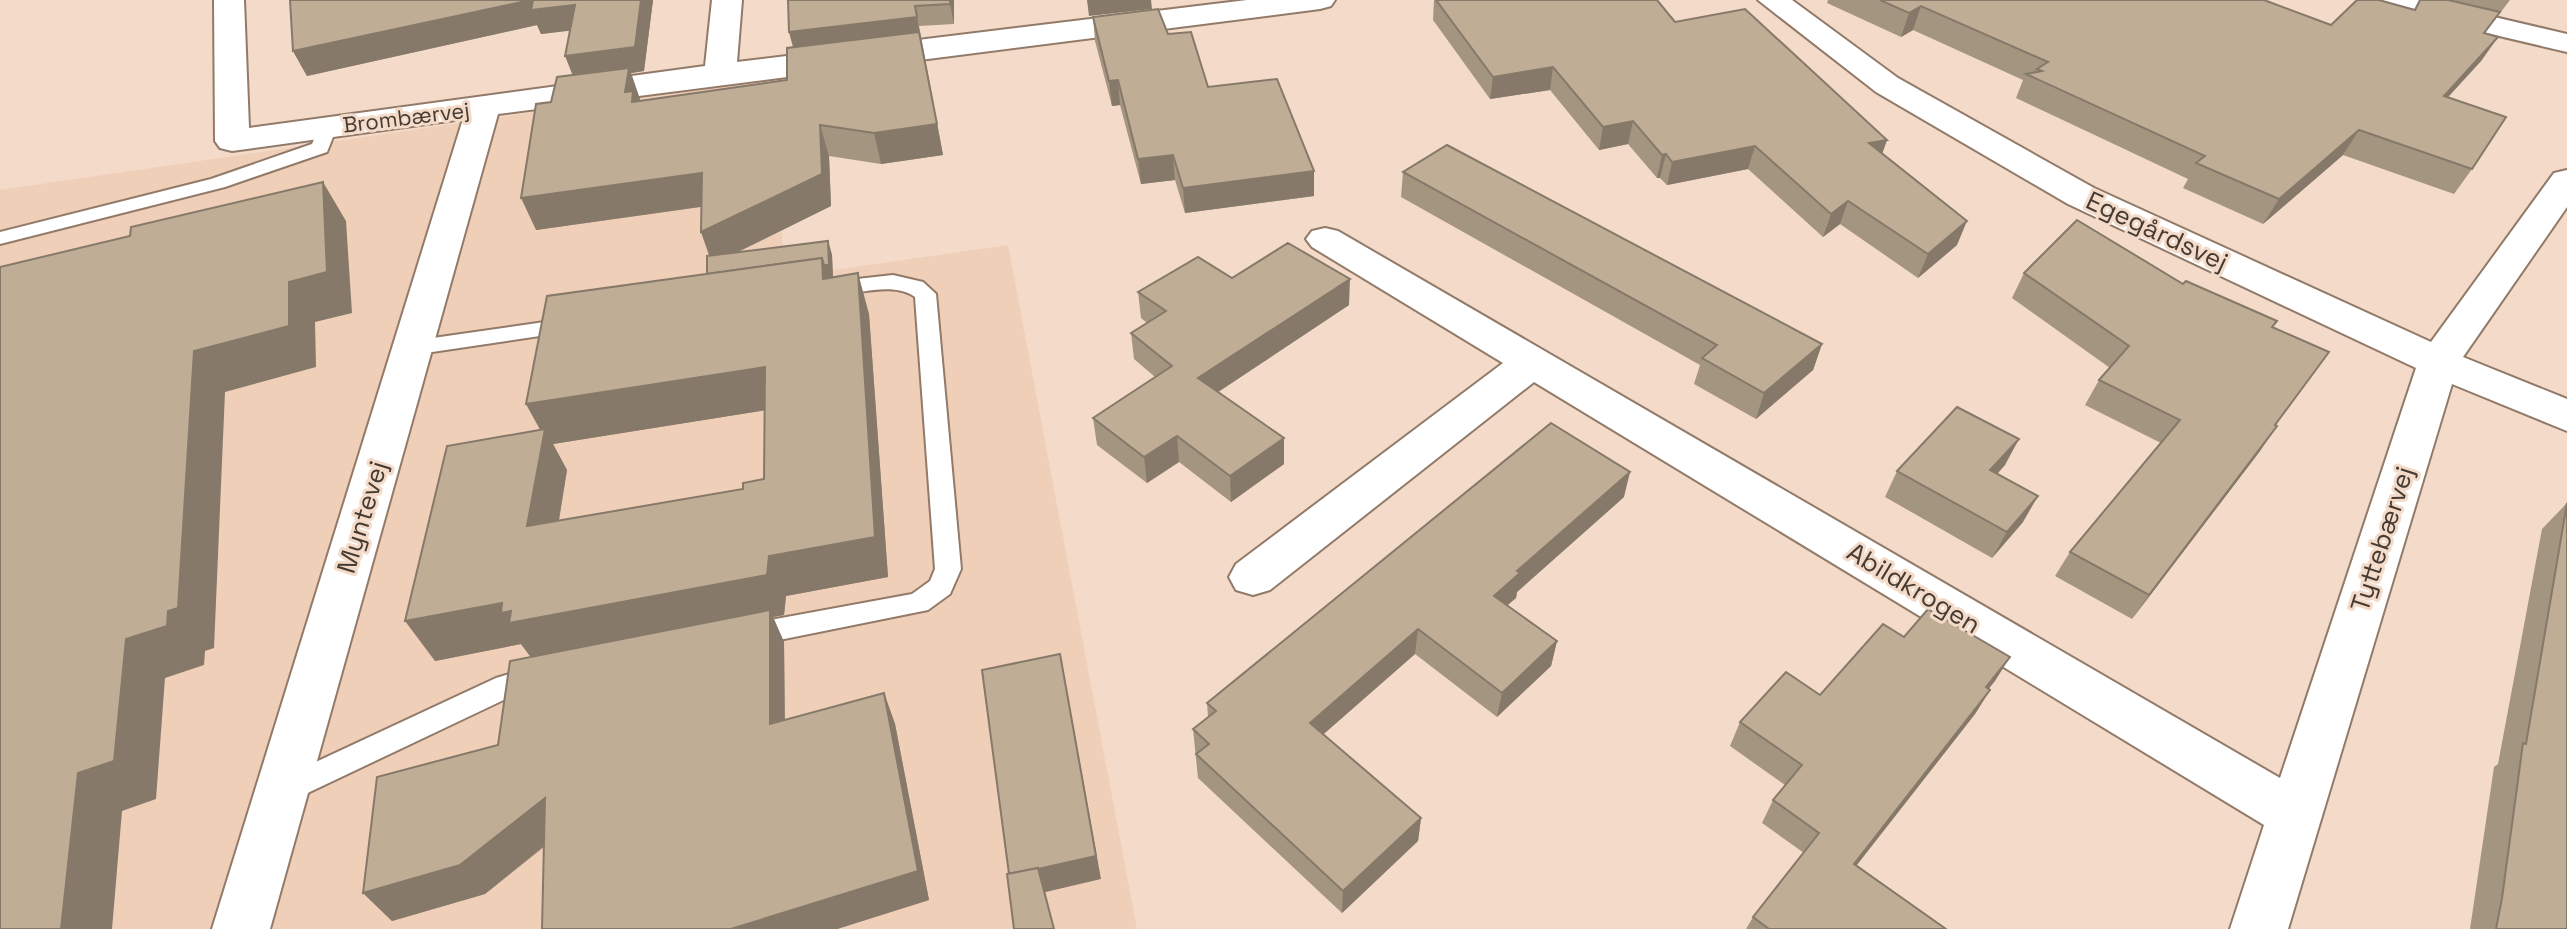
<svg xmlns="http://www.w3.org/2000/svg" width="2567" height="929" viewBox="0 0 2567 929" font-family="'Space Grotesk',sans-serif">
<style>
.built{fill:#f0cfb9}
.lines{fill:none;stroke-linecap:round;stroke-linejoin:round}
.lane-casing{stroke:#927a69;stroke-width:4}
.street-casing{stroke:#927a69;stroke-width:4}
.lane{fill:#fff;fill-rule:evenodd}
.street{fill:#fff;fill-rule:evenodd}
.wall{fill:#a49581;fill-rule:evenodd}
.shaded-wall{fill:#867969}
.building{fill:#bfad96;stroke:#867969;stroke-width:2}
.labels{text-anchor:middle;stroke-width:6;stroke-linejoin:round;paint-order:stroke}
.far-street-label{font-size:22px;fill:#453b33;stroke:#f4dac8}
.street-label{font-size:26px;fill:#453b33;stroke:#f4dac8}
</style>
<rect width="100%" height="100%" fill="#f4dac8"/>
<!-- built -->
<polygon class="built" points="770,78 785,277 1008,245 1137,929 0,929 0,190"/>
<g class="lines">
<defs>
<g id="lane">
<polygon points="328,121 337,127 327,152 225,187 0,244 0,232 211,179 312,144 321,123"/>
<path d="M 893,275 L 923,282 L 936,294 L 961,569 L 950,594 L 928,610 L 749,646 L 740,643 L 736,635 L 740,627 L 749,624 L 912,594 L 930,581 L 935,569 L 915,297 C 887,276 834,306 819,289 L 830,282 Z"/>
<polygon points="572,318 580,320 583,325 580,330 412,355 404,353 401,348 404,343 412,341"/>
<polygon points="536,666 546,669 550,677 546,685 514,695 295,799 285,803 275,799 270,790 275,781 496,678"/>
</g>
<g id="street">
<polygon points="214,0 244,0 249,128 705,66 712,0 742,0 737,62 1247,0 1335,0 1331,6 1320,9 498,114 270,929 212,929 463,119 232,151 220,148 215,141"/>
<polygon points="1758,0 1792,0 1898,78 2094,188 2431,342 2554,173 2567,170 2567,207 2463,357 2567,399 2567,431 2452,384 2288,929 2230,929 2264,825 1534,382 1270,590 1253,595 1236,590 1229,577 1236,564 1503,363 1312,247 1306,239 1312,231 1325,228 1338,231 2280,778 2416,368 2068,204 1876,92"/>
<polygon points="2368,0 2422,0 2567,34 2567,52 2372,6"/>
</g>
</defs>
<!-- lane casing -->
<use href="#lane" class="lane-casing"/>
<!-- street casing -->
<use href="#street" class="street-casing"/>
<!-- lane -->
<use href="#lane" class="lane"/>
<!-- street -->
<use href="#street" class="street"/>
</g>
<!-- wall -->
<g class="wall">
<path d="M 653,0 L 644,71 L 631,73 L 640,101 L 787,80 L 793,48 L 789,32 L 788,0 L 954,0 L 954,24 L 919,26 L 943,155 L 881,164 L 829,156 L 831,206 L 736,253 L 828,241 L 832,255 L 833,277 L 869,314 L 888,577 L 786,596 L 784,615 L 773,617 L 784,642 L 785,720 L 884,693 L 895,724 L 929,900 L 837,929 L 542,929 L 544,847 L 485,894 L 392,921 L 363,893 L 498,745 L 531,657 L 521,644 L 435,661 L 541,430 L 526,404 L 707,274 L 709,256 L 701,232 L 701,207 L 536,230 L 551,102 L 572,75 L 570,30 L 541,34 L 537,25 L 307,76 L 293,51 ZM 765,410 L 764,479 L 743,489 L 559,521 L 567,470 L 553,444 Z"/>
<polygon points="1434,0 1657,0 1675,22 1887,140 1882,153 1957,245 1918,278 1840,224 1823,237 1748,169 1667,185 1660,178 1657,178 1628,144 1599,150 1550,90 1490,99 1433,20"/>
<polygon points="1828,0 2264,0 2331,25 2414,10 2420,0 2510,0 2485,33 2498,37 2481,61 2448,97 2472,169 2454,194 2343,155 2263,224 2183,188 2188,179 2016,98 2023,80 1913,30 1901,37 1827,3"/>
<polygon points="1093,17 1168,34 1208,87 1314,171 1314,196 1185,213 1175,180 1141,184 1120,105 1112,106 1095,41"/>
<polygon points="1403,172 1822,344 1813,370 1756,419 1694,384 1700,365 1401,197"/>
<polygon points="2024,273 2183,284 2277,321 2272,327 2275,425 2260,451 2132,619 2055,576 2070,552 2161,443 2085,405 2099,380 2110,368 2012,298"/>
<polygon points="1232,278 1349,305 1218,392 1284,464 1231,502 1179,462 1147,483 1097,445 1093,418 1155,377 1134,359 1131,333 1147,323 1141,318 1138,292"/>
<polygon points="2005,465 1997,474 2023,522 1992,558 1885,497 1897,471"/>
<polygon points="1624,497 1517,592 1516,598 1507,605 1557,641 1551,666 1497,717 1415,654 1323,734 1421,818 1418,841 1342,913 1198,778 1193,729 1208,717 1207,703"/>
<polygon points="2567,503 2567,929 2470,929 2494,767 2498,764 2542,529"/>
<polygon points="1904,637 2010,657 1988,689 1990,690 1975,714 1857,865 1946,929 1746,929 1753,917 1804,853 1762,823 1773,800 1785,785 1730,746 1740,722 1820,695"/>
</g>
<!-- shaded-wall -->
<g class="shaded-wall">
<polygon points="531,0 575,5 585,29 541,34 537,25 307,76 293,51"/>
<polygon points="641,0 653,0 644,71 631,73 640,99 639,107 575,81 565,56"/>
<polygon points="950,0 954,0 954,24 950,4"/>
<polygon points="1087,0 1151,0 1152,9 1089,16"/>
<polygon points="1921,6 1913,30 1901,37 1909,13"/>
<polygon points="917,17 943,155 881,164 874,133 795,52 789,32"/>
<polygon points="2498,37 2481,61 2427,120 2444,96"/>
<polygon points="1553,67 1550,90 1490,99 1493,77"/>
<polygon points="1118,80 1120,105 1112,106 1109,81"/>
<polygon points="1633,121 1628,144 1599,150 1603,127"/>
<polygon points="820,125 829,156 831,206 713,264 701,232"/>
<polygon points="2359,130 2343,155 2263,224 2279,199"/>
<polygon points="1887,140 1879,163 1869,143"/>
<polygon points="1755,146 1748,169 1667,185 1672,162"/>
<polygon points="1666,154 1660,178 1657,178 1662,155"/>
<polygon points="1173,155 1175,180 1141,184 1138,159"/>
<polygon points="1314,171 1314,196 1185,213 1183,188"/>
<polygon points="702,173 713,205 536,230 521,198"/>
<polygon points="323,182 346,221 352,313 315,322 316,367 225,392 214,648 205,651 204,665 165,678 156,799 122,811 112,929 61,929 78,773 126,639 168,611 194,351 289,282"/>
<polygon points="1848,201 1840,224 1823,237 1831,214"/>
<polygon points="1967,221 1957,245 1918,278 1928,254"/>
<polygon points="828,241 832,255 833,279 712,296 822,258"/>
<polygon points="858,273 869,314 888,577 786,596 784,615 773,617 784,642 785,755 535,663 521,644 435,661 405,621 769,556"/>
<polygon points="1350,279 1349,305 1200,404 1198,378"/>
<polygon points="1822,344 1813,370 1756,419 1764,393"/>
<polygon points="765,367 780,408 553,444 567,470 551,567 527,526 544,437 526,404"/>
<polygon points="2277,426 2260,451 2132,619 2149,595"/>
<polygon points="1177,436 1179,462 1147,483 1144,457"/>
<polygon points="1284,438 1284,464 1231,502 1230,476"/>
<polygon points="2019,439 2005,465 1977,496 1990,470"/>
<polygon points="1630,472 1624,497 1517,592 1516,598 1489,621 1494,596 1517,571"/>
<polygon points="2038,496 2023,522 1992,558 2007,532"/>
<polygon points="1418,629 1415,654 1309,747 1310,723"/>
<polygon points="1557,641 1551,666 1497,717 1502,693"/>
<polygon points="2010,657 1995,681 1971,711 1986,687"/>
<polygon points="1065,680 1101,879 1016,899"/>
<polygon points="1990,690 1975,714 1841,885 1854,864"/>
<polygon points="884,693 895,724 929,900 837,929 731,929"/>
<polygon points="545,798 566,828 485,894 392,921 363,893"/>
<polygon points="1421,818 1418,841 1342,913 1343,891"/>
</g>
<!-- building -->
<g class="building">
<polygon points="290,0 531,0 293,51"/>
<polygon points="533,0 641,0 635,47 565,56 575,5 531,10"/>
<polygon points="788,0 950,0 950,4 915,6 917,17 789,32"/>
<polygon points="1436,0 1657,0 1675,22 1745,9 1887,140 1869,143 1967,221 1928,254 1848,201 1831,214 1755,146 1672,162 1666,154 1662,155 1633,121 1603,127 1553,67 1493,77"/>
<polygon points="1880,0 2264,0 2331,25 2357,0 2379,0 2415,10 2420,0 2448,0 2500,12 2484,33 2498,37 2444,96 2506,117 2472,169 2359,130 2279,199 2196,163 2205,156 2026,74 2042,71 2037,69 2048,62 1921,6 1909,13"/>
<polygon points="1158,9 1168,34 1191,32 1208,87 1277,79 1314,171 1183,188 1173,155 1138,159 1118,80 1109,81 1093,17"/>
<polygon points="919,32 937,124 874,133 820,125 822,174 701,232 702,173 521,198 536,104 551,102 557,77 629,68 625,92 633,91 632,102 787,80 787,48"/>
<polygon points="1447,145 1822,344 1764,393 1702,358 1717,345 1403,172"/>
<polygon points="323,182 327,272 289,282 289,326 194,351 178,608 168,611 167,626 126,639 114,761 78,773 61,929 0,929 0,267 130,236 131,227"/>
<polygon points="2077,220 2183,284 2186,281 2277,321 2272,327 2329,352 2275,425 2277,426 2149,595 2070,552 2180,420 2099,380 2129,346 2024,273"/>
<polygon points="828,241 829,265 824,265 822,258 707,274 707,256"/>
<polygon points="1288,243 1350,279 1198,378 1284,438 1230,476 1177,436 1144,457 1093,418 1172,366 1131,333 1166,311 1138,292 1198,257 1232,278"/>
<polygon points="822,258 823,279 858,273 875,537 769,556 767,575 509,623 511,611 501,613 502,603 405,621 447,446 545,429 527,526 743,489 743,483 764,479 765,367 526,404 547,296"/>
<polygon points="1957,407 2019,439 1990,470 2038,496 2007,532 1897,471"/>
<polygon points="1551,423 1630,472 1517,571 1520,573 1494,596 1557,641 1502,693 1418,629 1310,723 1421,818 1343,891 1196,754 1209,744 1193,729 1216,711 1207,703"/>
<polygon points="2567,503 2567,929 2496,929 2502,898 2523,743 2526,744"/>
<polygon points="1928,609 2010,657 1986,687 1990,690 1854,864 1946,929 1769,929 1753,917 1819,833 1773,800 1802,765 1740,722 1786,672 1820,695 1883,624 1904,637"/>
<polygon points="770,610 770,724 884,693 918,871 731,929 542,929 545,798 460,865 363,893 377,777 498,745 510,661"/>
<polygon points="1060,654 1096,856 1038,869 1038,868 1009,874 982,670"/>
<polygon points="1038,868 1054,929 1014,929 1007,874"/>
</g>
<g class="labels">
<!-- far-street labels -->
<g class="far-street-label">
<text transform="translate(406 117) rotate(-7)" y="8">Brombærvej</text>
</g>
<!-- street labels -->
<g class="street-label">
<text transform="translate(2157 231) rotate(25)" y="9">Egegårdsvej</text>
<text transform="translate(362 517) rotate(-73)" y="9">Myntevej</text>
<text transform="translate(2382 539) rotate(-72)" y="9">Tyttebærvej</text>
<text transform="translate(1914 588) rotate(31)" y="9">Abildkrogen</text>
</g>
</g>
</svg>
